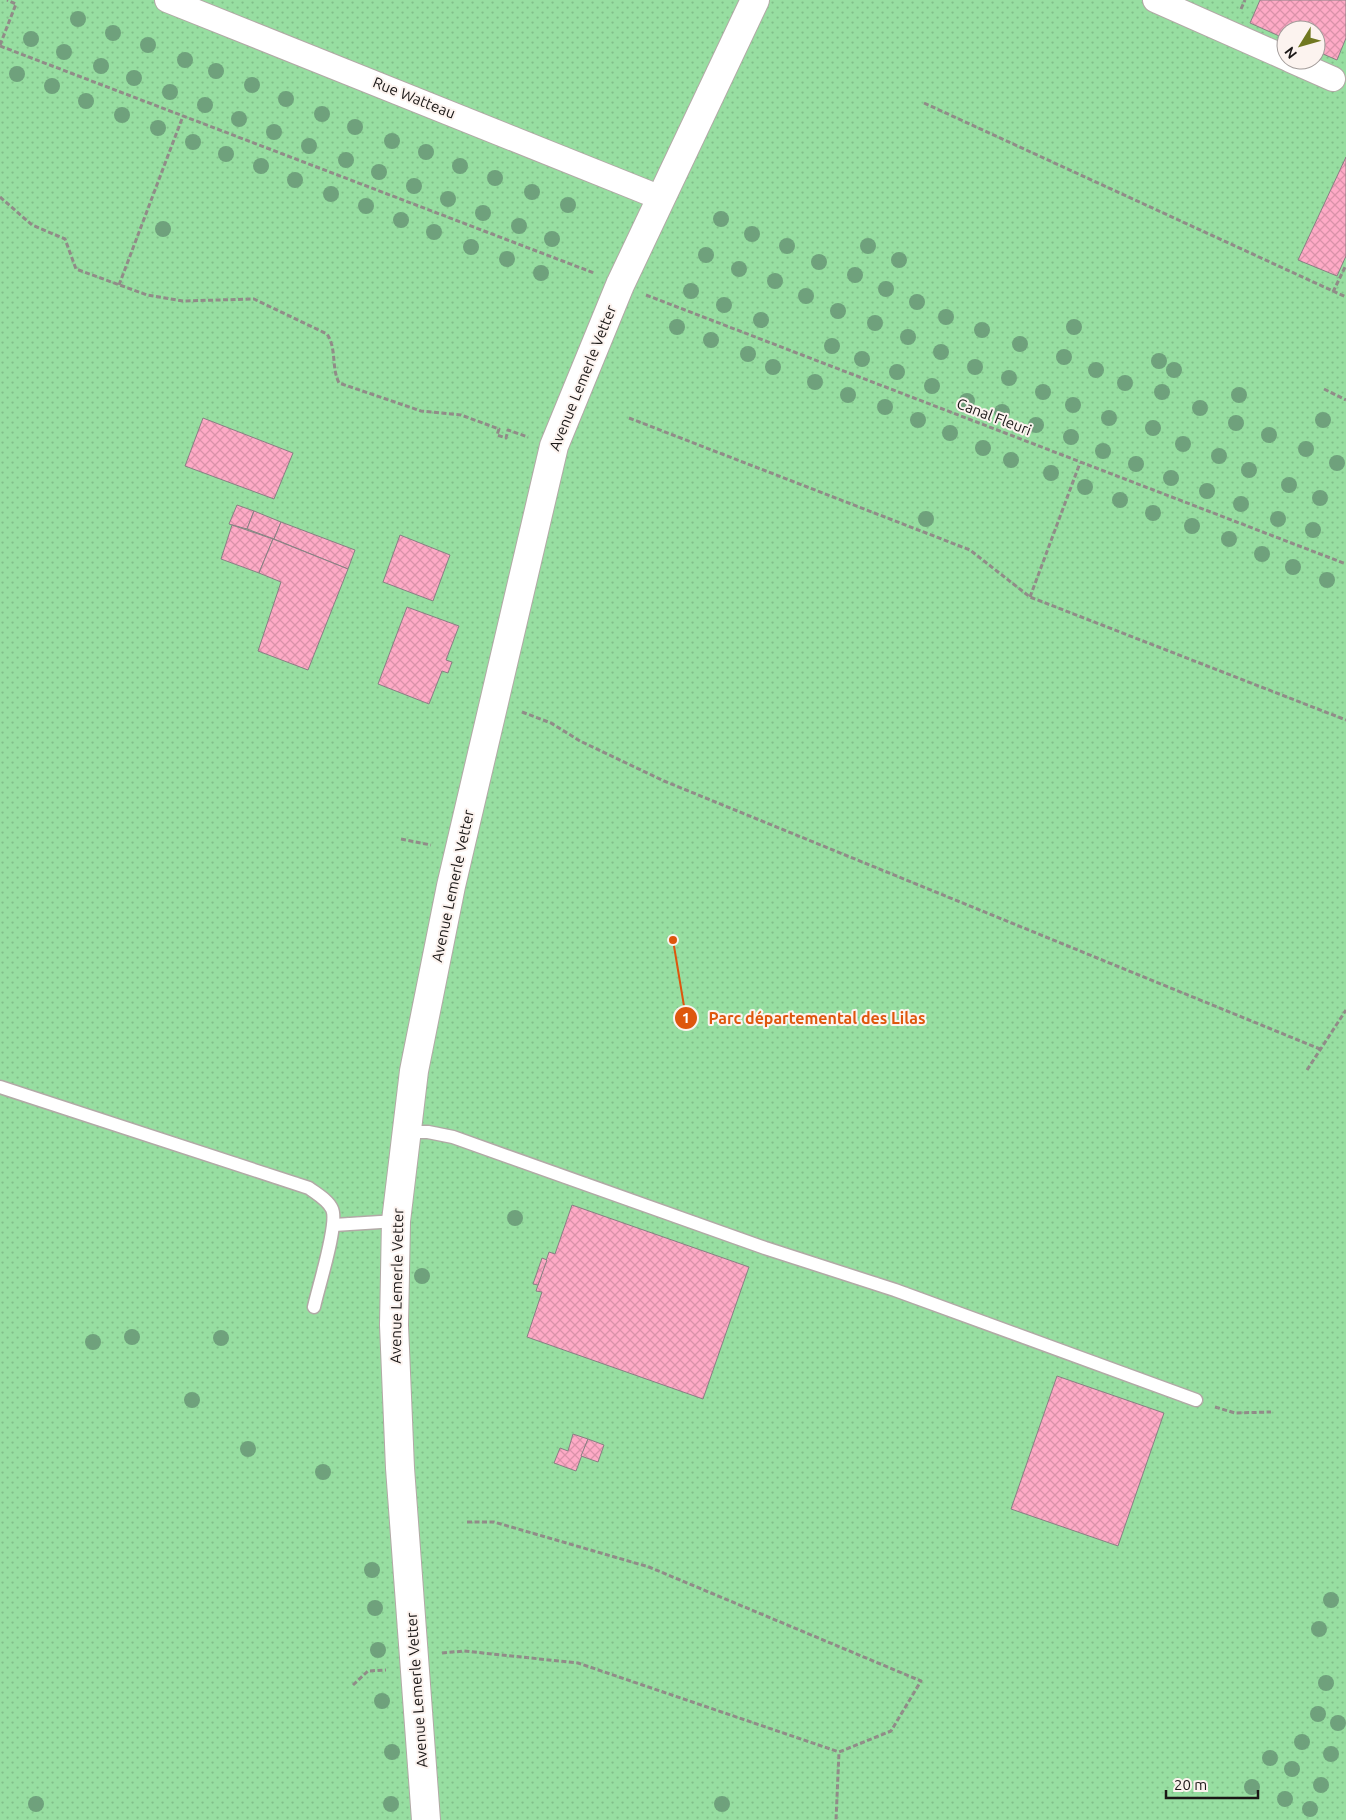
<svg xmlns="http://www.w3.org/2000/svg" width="1346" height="1820" viewBox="0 0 1346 1820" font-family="Ubuntu,sans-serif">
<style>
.park{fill:url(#park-dots);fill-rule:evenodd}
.building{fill:url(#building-cross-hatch);stroke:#898083}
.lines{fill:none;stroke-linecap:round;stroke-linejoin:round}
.lane-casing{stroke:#b2a9a6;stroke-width:15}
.street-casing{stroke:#b2a9a6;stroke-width:26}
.secondary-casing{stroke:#b2a9a6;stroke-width:30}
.path{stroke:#918b88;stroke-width:3;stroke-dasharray:5 2.5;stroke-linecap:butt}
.lane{stroke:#fff;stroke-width:12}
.street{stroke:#fff;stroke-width:24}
.secondary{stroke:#fff;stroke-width:28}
.tree{fill:#6fa17c}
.labels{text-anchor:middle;stroke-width:4;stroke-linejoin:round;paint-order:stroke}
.street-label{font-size:15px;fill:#1b1817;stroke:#fcf3ef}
.leader{fill:none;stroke:#de560d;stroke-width:2}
.callout-dot{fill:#de560d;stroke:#fcf3ef;stroke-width:2}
.mark-label{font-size:15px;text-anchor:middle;font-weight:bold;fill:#fff}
.callout-label{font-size:16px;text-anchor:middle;font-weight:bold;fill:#de560d;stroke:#fcf3ef;stroke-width:4;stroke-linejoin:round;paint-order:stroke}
</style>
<defs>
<pattern id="park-dots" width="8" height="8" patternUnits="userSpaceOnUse" patternTransform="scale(1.25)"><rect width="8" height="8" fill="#97dea1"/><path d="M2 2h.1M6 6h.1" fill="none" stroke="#82be8a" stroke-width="1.8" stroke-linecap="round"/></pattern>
<pattern id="building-cross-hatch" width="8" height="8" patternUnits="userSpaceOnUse" patternTransform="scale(1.25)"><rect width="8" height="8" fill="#feaac6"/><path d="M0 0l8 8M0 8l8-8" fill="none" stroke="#d992a9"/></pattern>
</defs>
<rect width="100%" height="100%" fill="#efe6e2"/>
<!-- park -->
<path class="park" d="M 0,0 L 1346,0 L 1346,1820 L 0,1820 ZM 1286,30 L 1316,30 L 1316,60 L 1286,60 Z"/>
<!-- building -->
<g class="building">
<polygon points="1260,0 1346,0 1346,38 1337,60 1316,51 1316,30 1286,30 1286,39 1250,23"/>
<polygon points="1346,157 1346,256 1337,276 1298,260"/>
<polygon points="203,418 293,453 274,499 185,466"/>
<polygon points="237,505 254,511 247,529 229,524"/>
<polygon points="254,511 281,522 274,539 247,529"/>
<polygon points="281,522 355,550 348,569 274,539"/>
<polygon points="232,525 273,539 259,573 221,559"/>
<polygon points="400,535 450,555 433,601 383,582"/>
<polygon points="273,539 348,569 308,670 258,651 281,582 259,573"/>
<polygon points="407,607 459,626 446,660 452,662 448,673 442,671 429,704 378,684"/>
<polygon points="572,1205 749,1267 703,1399 527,1337 542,1292 536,1291 549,1252 555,1254"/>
<polygon points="542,1258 547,1260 538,1285 533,1284"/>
<polygon points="1057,1376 1164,1413 1118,1546 1011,1509"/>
<polygon points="573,1434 588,1439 576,1471 554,1463 560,1448 568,1451"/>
<polygon points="588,1439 604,1445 598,1462 581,1456"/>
</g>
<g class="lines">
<defs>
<g id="lane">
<path d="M 0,1087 L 309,1188 C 317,1194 328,1200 332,1209 C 339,1223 318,1288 314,1307"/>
<polyline points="405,1132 428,1132 453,1137 765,1248 895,1290 1196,1400"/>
<polyline points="334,1225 396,1221"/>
</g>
<g id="street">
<polyline points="167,0 661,198"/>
<polyline points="1155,0 1286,58"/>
<polyline points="1290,60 1333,79"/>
</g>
<polyline id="secondary" points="426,1820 400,1468 394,1325 396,1221 414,1071 451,886 554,446 620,285 755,0"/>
</defs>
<!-- lane casing -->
<use href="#lane" class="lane-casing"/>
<!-- street casing -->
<use href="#street" class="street-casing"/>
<!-- secondary casing -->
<use href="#secondary" class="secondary-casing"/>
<!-- path -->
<g class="path">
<polyline points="1241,9 1245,0"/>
<polyline points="0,45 16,4 7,0"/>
<polyline points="0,46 594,273"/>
<polyline points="924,103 1346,297"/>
<path d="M 0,197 L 32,225 L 65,239 L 76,269 L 147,295 L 183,301 L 254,299 L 327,334 C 337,349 331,367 339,383 L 421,411 L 461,415 L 499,429 L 497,435 L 506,438 L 508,430 L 528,437"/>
<polyline points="119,285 183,116"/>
<polyline points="1333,292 1346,265"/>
<polyline points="646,295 1346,564"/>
<polyline points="1324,389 1346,400"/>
<polyline points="629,418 970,550 1030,597 1346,720"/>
<polyline points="1030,597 1080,463"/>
<polyline points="522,712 551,723 580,741 664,781 1320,1049"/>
<polyline points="401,839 431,845"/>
<polyline points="1307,1070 1346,1010"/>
<polyline points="1215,1407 1235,1413 1271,1412"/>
<polyline points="467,1522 494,1522 649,1567 921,1681 891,1731 839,1752 836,1820"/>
<polyline points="442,1653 464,1651 578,1663 839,1752"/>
<polyline points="353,1685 368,1671 386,1670"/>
</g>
<!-- lane -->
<use href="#lane" class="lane"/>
<!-- street -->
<use href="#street" class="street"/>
<!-- secondary -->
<use href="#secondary" class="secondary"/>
</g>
<!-- trees -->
<g class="tree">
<circle cx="78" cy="19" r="8"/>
<circle cx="113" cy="33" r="8"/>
<circle cx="31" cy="39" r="8"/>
<circle cx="148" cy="45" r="8"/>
<circle cx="64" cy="52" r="8"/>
<circle cx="185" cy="60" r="8"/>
<circle cx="101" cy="66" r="8"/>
<circle cx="216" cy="71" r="8"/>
<circle cx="17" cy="74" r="8"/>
<circle cx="134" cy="78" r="8"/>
<circle cx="252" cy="85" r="8"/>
<circle cx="52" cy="86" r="8"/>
<circle cx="170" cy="92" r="8"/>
<circle cx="286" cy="99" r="8"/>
<circle cx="86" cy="101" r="8"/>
<circle cx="205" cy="105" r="8"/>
<circle cx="322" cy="114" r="8"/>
<circle cx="122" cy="115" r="8"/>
<circle cx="239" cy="119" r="8"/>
<circle cx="355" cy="127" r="8"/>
<circle cx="158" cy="128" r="8"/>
<circle cx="274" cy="132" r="8"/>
<circle cx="392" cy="141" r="8"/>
<circle cx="193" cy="142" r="8"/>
<circle cx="309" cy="146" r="8"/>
<circle cx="426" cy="152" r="8"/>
<circle cx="226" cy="154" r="8"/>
<circle cx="346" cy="160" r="8"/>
<circle cx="261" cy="166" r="8"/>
<circle cx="460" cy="166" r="8"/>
<circle cx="379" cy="172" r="8"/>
<circle cx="495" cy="178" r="8"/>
<circle cx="295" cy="180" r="8"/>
<circle cx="414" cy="186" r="8"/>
<circle cx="532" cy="192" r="8"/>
<circle cx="331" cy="194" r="8"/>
<circle cx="448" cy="199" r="8"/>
<circle cx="568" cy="205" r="8"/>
<circle cx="366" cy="206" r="8"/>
<circle cx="483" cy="213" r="8"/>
<circle cx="721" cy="219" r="8"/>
<circle cx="401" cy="220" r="8"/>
<circle cx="519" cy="226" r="8"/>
<circle cx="163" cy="229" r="8"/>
<circle cx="434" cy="232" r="8"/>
<circle cx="752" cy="234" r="8"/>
<circle cx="552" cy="239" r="8"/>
<circle cx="787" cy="246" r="8"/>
<circle cx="868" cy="246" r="8"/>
<circle cx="471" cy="247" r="8"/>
<circle cx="706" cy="255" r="8"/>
<circle cx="507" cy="259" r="8"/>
<circle cx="899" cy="260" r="8"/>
<circle cx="819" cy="262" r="8"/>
<circle cx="739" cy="269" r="8"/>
<circle cx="541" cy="273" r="8"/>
<circle cx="855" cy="275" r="8"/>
<circle cx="775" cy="281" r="8"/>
<circle cx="886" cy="289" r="8"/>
<circle cx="691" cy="291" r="8"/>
<circle cx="806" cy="296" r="8"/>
<circle cx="917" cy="302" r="8"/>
<circle cx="724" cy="305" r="8"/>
<circle cx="838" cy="311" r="8"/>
<circle cx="946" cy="317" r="8"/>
<circle cx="761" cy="320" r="8"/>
<circle cx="875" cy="323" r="8"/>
<circle cx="677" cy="327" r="8"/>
<circle cx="1074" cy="327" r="8"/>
<circle cx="982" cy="330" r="8"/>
<circle cx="908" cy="337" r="8"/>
<circle cx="711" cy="340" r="8"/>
<circle cx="1020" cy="344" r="8"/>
<circle cx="832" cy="346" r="8"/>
<circle cx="941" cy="352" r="8"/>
<circle cx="748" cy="354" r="8"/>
<circle cx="1064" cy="357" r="8"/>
<circle cx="862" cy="359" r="8"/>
<circle cx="1159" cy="361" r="8"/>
<circle cx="773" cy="367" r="8"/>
<circle cx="975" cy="367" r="8"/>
<circle cx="1096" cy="370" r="8"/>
<circle cx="1174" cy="370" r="8"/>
<circle cx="897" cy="372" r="8"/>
<circle cx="1009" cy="378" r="8"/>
<circle cx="815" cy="382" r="8"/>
<circle cx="1125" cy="383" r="8"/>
<circle cx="932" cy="386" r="8"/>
<circle cx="1043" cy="392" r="8"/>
<circle cx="1162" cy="392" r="8"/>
<circle cx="848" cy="395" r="8"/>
<circle cx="1239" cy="395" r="8"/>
<circle cx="967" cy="401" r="8"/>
<circle cx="1073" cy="405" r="8"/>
<circle cx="885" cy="407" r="8"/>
<circle cx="1200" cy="408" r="8"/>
<circle cx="1002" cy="412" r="8"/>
<circle cx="1109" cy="418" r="8"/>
<circle cx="918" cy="420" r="8"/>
<circle cx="1323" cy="420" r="8"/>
<circle cx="1236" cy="423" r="8"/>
<circle cx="1036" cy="425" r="8"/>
<circle cx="1153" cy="428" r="8"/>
<circle cx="950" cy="433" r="8"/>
<circle cx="1269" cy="435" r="8"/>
<circle cx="1071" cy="437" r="8"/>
<circle cx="1183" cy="444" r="8"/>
<circle cx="983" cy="448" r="8"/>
<circle cx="1306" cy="449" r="8"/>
<circle cx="1103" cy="451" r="8"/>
<circle cx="1219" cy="456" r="8"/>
<circle cx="1011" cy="460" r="8"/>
<circle cx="1337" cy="463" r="8"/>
<circle cx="1136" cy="464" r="8"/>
<circle cx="1249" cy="470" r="8"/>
<circle cx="1051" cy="473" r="8"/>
<circle cx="1171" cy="478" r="8"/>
<circle cx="1289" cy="485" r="8"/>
<circle cx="1085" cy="487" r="8"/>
<circle cx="1207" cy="491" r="8"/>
<circle cx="1320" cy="498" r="8"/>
<circle cx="1120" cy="500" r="8"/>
<circle cx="1241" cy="504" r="8"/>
<circle cx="1153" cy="513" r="8"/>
<circle cx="926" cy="519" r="8"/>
<circle cx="1278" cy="519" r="8"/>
<circle cx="1192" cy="526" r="8"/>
<circle cx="1313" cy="530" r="8"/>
<circle cx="1229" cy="539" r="8"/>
<circle cx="1262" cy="554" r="8"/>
<circle cx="1293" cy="567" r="8"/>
<circle cx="1327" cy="580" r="8"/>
<circle cx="515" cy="1218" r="8"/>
<circle cx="422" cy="1276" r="8"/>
<circle cx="132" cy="1337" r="8"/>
<circle cx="221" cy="1338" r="8"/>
<circle cx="93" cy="1342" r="8"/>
<circle cx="192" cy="1400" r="8"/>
<circle cx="248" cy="1449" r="8"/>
<circle cx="323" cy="1472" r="8"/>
<circle cx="372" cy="1570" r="8"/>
<circle cx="1331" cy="1600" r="8"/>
<circle cx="375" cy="1608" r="8"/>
<circle cx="1319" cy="1629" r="8"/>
<circle cx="378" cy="1650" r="8"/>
<circle cx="1326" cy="1683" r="8"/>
<circle cx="382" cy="1701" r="8"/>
<circle cx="1318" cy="1714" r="8"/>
<circle cx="1338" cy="1723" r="8"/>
<circle cx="1302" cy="1742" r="8"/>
<circle cx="392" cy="1752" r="8"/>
<circle cx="1331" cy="1754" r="8"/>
<circle cx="1270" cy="1758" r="8"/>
<circle cx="1292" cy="1769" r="8"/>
<circle cx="1321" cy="1785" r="8"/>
<circle cx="1252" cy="1787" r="8"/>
<circle cx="1285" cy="1799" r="8"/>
<circle cx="36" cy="1804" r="8"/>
<circle cx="391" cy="1804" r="8"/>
<circle cx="722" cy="1804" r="8"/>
<circle cx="1310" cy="1809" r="8"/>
</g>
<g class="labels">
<!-- street labels -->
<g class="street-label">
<text transform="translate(414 98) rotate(22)" y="5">Rue Watteau</text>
<text transform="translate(583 378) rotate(-68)" y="5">Avenue Lemerle Vetter</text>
<text transform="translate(994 417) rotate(21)" y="5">Canal Fleuri</text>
<text transform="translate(453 886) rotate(-78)" y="5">Avenue Lemerle Vetter</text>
<text transform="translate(397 1286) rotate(-89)" y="5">Avenue Lemerle Vetter</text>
<text transform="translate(417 1690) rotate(-94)" y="5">Avenue Lemerle Vetter</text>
</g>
</g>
<!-- callouts -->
<path class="leader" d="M673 940L686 1018"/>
<g class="callout-dot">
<circle cx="673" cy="940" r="5"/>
<circle cx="686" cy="1018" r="12"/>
</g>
<g class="mark-label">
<text x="686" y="1023">1</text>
</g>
<g class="callout-label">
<text x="817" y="1024">Parc départemental des Lilas</text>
</g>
<!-- north arrow -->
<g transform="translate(1301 45) rotate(233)"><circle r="24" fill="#fcf3ef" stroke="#a29b99"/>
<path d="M0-4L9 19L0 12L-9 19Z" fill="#717821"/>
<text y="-8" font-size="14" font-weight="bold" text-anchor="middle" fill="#1b1817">N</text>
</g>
<!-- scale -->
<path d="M1166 1790v8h92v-8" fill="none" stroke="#1b1817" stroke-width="2.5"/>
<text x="1174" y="1790" font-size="15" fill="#1b1817" stroke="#fcf3ef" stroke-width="4" paint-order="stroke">20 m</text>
</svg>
